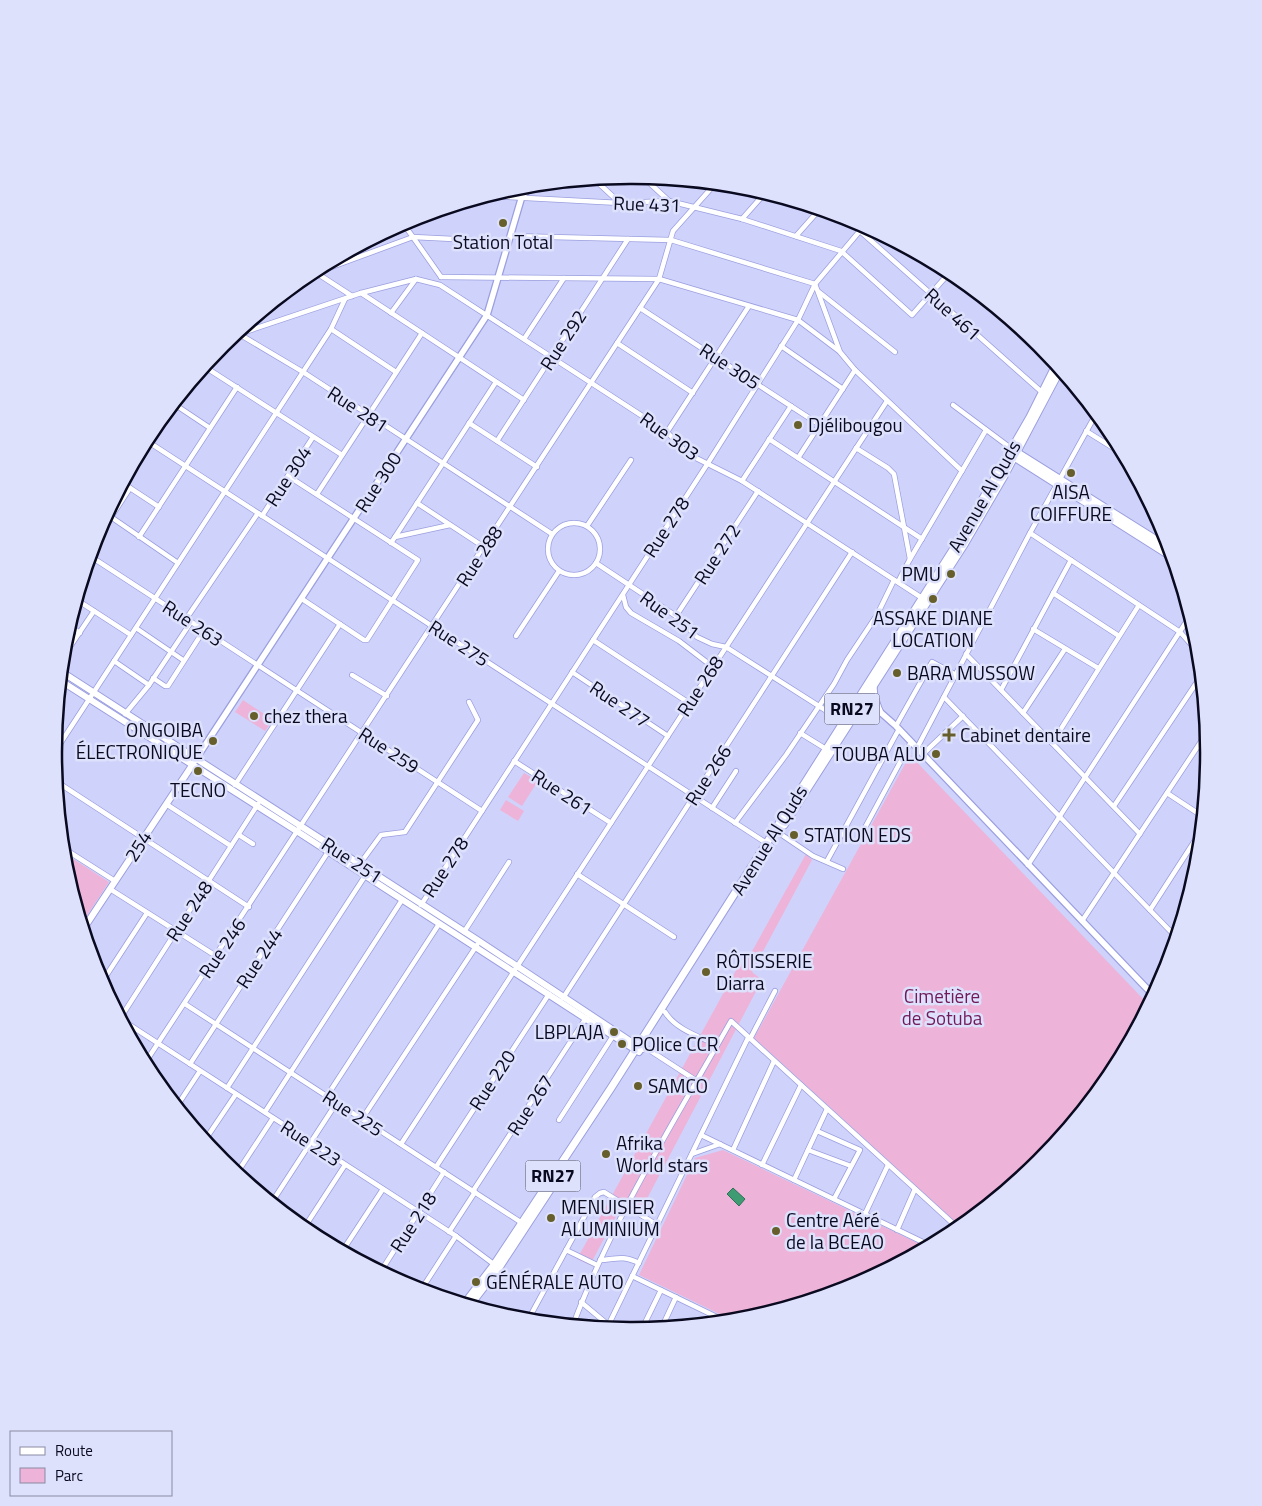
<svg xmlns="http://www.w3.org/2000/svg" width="1262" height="1506" viewBox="0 0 1262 1506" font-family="'Titillium Web',sans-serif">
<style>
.green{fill:#eeb3d8}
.water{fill:#3f9c72;stroke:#2f7059}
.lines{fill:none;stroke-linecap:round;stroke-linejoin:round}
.minor-casing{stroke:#9b9fdf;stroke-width:6}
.tertiary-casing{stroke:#9b9fdf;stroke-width:8}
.secondary-casing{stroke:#9b9fdf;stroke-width:8}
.primary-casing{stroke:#9b9fdf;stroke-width:9}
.minor{stroke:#fff;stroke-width:4.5}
.tertiary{stroke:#fff;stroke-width:5.5}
.secondary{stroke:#fff;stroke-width:6}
.primary{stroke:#fff;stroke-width:7}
.poi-dot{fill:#665f2b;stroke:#dee1fc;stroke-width:2}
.labels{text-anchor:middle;stroke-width:5;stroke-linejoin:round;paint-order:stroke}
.shield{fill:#dee1fc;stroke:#494a61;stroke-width:1}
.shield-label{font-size:18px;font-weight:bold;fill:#09091f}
.street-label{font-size:19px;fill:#09091f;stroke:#dee1fc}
.poi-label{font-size:19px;fill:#09091f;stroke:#dee1fc;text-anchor:start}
.park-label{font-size:19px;fill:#711959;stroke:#dee1fc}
.rim{fill:none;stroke:#09091f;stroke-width:2.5}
</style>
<rect width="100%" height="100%" fill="#cfd3fb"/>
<!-- green -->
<g class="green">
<polygon points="243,700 273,720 265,731 235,712"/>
<polygon points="910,755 1148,1004 1111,1074 1039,1161 960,1226 754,1038"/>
<polygon points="524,773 538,781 522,806 508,797"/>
<polygon points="506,800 524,811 518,821 500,810"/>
<polygon points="64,853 109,882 82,923 65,865"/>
<polygon points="806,854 812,860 752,972 762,980 640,1212 623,1203 590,1265 577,1259 740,963 745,964"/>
<polygon points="723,1150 926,1247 852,1286 743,1319 732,1320 639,1275 695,1158"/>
</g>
<!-- water -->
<polygon class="water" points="733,1188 745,1199 739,1206 727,1194"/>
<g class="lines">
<defs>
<g id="minor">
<polyline points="643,177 669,201"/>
<polyline points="594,179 620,203"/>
<polyline points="490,196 620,203 669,201 742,219 841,251 912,315 950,272"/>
<polyline points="742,219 765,193"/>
<polyline points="403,223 441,277"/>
<polyline points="860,231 1044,394"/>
<polyline points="510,236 671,240 815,284 840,352 855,370 962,471"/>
<polyline points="796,236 819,210"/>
<polyline points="315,272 352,296"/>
<polyline points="307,276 413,237 494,241"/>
<polyline points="441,277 659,279 798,320 839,351"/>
<polyline points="819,292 895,352"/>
<polyline points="361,293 524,400"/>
<polyline points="640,308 820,425"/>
<polyline points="391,313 416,279"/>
<polyline points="331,329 396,372"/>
<polyline points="239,334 303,372 552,534"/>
<polyline points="233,336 361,293 416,279 440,285 667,432 688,454 742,481 922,598"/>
<polyline points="524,339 564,278"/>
<polyline points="617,343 693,393"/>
<polyline points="781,346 843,389"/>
<polyline points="205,367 342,455"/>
<polyline points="174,404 210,428"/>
<polyline points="953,405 1012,449"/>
<polyline points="469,423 537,467"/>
<polyline points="1086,431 1123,454"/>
<polyline points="667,432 749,306"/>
<polyline points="769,439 922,539"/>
<polyline points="147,441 771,846"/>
<polyline points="497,441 628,239"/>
<polyline points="856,448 888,468 894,474 910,559 898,582"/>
<polyline points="798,458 855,370"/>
<polyline points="288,476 418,560 367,640 364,640 302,599"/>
<polyline points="742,481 791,406"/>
<polyline points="124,484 159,507"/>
<polyline points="317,494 422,333"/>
<polyline points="417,503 484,547"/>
<polyline points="262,516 313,437"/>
<polyline points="111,517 178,563"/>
<circle cx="574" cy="549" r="26"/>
<polyline points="587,526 631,460"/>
<polyline points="1030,533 1180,632 1198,652"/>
<polyline points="139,537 237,387"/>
<polyline points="395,537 450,525"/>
<polyline points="94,543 130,488"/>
<polyline points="391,543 496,382"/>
<polyline points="90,556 482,811"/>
<polyline points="910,559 986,430"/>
<polyline points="596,563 676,616 697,637 712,644 726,647 844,722"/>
<polyline points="1053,593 1119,636"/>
<polyline points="623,595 626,607 631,613 679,641 713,667"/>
<polyline points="77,600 131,635"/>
<polyline points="676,616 758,491"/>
<polyline points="186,619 258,513"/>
<polyline points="69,626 80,633"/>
<polyline points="136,628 183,660"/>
<polyline points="1033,629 1098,668"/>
<polyline points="516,636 559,571"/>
<polyline points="593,640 689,703"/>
<polyline points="966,654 1140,834"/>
<polyline points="63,657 94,611"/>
<polyline points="114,661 149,685"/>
<polyline points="572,672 668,736"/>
<polyline points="352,675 387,696"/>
<polyline points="153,678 165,686 168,686 204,630"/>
<polyline points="1001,690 1071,560"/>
<polyline points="944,697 1176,937"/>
<polyline points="1023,713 1065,649"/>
<polyline points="125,714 149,685 191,622"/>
<polyline points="896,726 932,662 956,675"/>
<polyline points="800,733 826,749"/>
<polyline points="1052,743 1139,605"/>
<polyline points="917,748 1030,533 1096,414"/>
<polyline points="54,753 331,329 345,299"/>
<polyline points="923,754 963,716"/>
<polyline points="514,761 611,823"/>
<polyline points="57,782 249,907"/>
<polyline points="235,785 340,624"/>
<polyline points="1167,793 1202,816"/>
<polyline points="166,804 231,846"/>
<polyline points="1114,806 1201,676"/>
<polyline points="712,808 736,771"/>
<polyline points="735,823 786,755 834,684 847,660 877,615 894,580"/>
<polyline points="779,833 813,856 843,869"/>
<polyline points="239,835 253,844"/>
<polyline points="861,835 911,742"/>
<polyline points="63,848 115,881"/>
<polyline points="827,861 899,729"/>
<polyline points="359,865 381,835 405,832 478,720 469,702"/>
<polyline points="1028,865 1190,616"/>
<polyline points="577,874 674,937"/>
<polyline points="110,889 216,956"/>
<polyline points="421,905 708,463 798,320 815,284 864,226"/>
<polyline points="1150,910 1201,831"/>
<polyline points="1082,921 1206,734"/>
<polyline points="464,932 509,862"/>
<polyline points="102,982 147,913"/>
<polyline points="1151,994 1164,975"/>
<polyline points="563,998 852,552"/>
<polyline points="185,1004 522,1223"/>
<path d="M 665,1012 C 675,1029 700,1037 717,1045"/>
<polyline points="121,1017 258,804"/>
<polyline points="122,1020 456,1236 495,1265"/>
<polyline points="750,1039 775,991"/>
<polyline points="643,1046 697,1081"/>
<polyline points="145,1063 659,279 673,231 715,184"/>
<polyline points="190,1064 328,852"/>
<polyline points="227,1088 365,876"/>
<polyline points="327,1096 439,924"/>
<polyline points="177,1106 200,1071"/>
<polyline points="265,1112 402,900"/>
<polyline points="362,1119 477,945"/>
<polyline points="559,1120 613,1036"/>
<polyline points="817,1131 860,1150 834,1199"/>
<polyline points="701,1135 929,1245"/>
<polyline points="205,1140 236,1094"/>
<polyline points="401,1144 887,401"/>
<polyline points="733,1150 774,1061"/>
<polyline points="808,1150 851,1166"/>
<polyline points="692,1154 720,1144"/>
<polyline points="762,1165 801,1085"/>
<polyline points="436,1167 549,994"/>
<polyline points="237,1173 273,1118"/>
<polyline points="794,1180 827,1109"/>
<polyline points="473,1191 586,1018"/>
<polyline points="272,1202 337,1102"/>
<polyline points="865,1214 888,1165"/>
<polyline points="304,1228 345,1165"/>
<polyline points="897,1230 915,1189"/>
<polyline points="449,1232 475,1192"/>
<polyline points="343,1250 383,1189"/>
<polyline points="566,1250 597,1265"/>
<path d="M 600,1260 C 617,1259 622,1255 639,1263"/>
<polyline points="381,1271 444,1172"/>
<polyline points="632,1276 725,1321"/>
<polyline points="421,1290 456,1236"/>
<polyline points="581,1302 612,1328"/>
<polyline points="528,1320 595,1197 600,1193 604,1192 657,1225"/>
<path d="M 573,1325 C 613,1218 675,1120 731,1021 L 958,1228"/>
<polyline points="662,1327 676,1297"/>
<polyline points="607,1328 748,1038"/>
<polyline points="642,1329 661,1290"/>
</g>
<g id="tertiary">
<polyline points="865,693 879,711 896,726 1153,995"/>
<polyline points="194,762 487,315 522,196 532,186"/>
</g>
<g id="secondary">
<polyline points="62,672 479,941 642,1049"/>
<polyline points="61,681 298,832 594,1024"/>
<polyline points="84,928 193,764"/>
<polyline points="604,1030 639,1052"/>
</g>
<g id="primary">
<polyline points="1013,450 1169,548"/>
<polyline points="1011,455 1172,557"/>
<polyline points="873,686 874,697 879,711"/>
<polyline points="856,713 867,710 879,711"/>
<polyline points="784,825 965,543 1004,476 1060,370"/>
<polyline points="465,1303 494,1265 611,1088 958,542 1030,417 1056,365"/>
<polyline points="470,1305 500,1266 557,1179"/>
</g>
</defs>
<!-- minor casing -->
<use href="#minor" class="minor-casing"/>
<!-- tertiary casing -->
<use href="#tertiary" class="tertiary-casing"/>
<!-- secondary casing -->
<use href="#secondary" class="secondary-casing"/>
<!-- primary casing -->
<use href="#primary" class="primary-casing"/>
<!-- minor -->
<use href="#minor" class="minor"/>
<!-- tertiary -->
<use href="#tertiary" class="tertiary"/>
<!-- secondary -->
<use href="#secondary" class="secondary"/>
<!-- primary -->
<use href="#primary" class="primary"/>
</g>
<!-- markers -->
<g class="poi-dot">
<circle cx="503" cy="223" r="5"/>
<circle cx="798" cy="425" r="5"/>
<circle cx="1071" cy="473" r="5"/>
<circle cx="951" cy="574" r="5"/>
<circle cx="933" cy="599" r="5"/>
<circle cx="897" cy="673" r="5"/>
<circle cx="254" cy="716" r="5"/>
<path d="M946.5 727.5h5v5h5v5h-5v5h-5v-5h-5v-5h5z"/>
<circle cx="213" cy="741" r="5"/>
<circle cx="936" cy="754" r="5"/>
<circle cx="198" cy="771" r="5"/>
<circle cx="794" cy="835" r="5"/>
<circle cx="706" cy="972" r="5"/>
<circle cx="614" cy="1032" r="5"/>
<circle cx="622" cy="1044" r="5"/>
<circle cx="638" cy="1086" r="5"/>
<circle cx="606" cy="1154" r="5"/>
<circle cx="551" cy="1218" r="5"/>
<circle cx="776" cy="1231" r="5"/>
<circle cx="476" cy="1282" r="5"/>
</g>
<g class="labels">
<!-- shield labels -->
<g class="shield">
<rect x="824.5" y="693.5" width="55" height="31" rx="4"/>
<rect x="525.5" y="1160.5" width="55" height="31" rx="4"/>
</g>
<g class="shield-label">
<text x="852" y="715">RN27</text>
<text x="553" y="1182">RN27</text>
</g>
<!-- street labels -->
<g class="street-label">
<text transform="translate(647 204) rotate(2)" y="7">Rue 431</text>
<text transform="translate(953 314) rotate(42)" y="7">Rue 461</text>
<text transform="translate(563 340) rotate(-57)" y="7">Rue 292</text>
<text transform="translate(730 366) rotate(33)" y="7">Rue 305</text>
<text transform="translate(358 409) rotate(33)" y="7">Rue 281</text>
<text transform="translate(670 436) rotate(36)" y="7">Rue 303</text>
<text transform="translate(288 476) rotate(-57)" y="7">Rue 304</text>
<text transform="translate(378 482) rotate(-57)" y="7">Rue 300</text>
<text transform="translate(984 496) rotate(-60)" y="7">Avenue Al Quds</text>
<text transform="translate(666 527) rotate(-57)" y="7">Rue 278</text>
<text transform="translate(717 554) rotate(-57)" y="7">Rue 272</text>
<text transform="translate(479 556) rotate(-57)" y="7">Rue 288</text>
<text transform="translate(670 615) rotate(36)" y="7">Rue 251</text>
<text transform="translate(193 623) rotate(33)" y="7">Rue 263</text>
<text transform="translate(459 643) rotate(33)" y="7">Rue 275</text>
<text transform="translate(700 686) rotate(-57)" y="7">Rue 268</text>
<text transform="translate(620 704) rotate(34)" y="7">Rue 277</text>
<text transform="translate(389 750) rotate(33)" y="7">Rue 259</text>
<text transform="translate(708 775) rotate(-57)" y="7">Rue 266</text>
<text transform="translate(562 792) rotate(33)" y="7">Rue 261</text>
<text transform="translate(769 840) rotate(-58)" y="7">Avenue Al Quds</text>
<text transform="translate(138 846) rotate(-57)" y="7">254</text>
<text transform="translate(352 860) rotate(33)" y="7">Rue 251</text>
<text transform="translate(445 867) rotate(-57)" y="7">Rue 278</text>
<text transform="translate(189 911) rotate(-57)" y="7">Rue 248</text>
<text transform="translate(222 948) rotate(-56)" y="7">Rue 246</text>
<text transform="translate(259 958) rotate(-57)" y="7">Rue 244</text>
<text transform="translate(492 1080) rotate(-57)" y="7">Rue 220</text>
<text transform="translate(530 1105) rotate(-57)" y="7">Rue 267</text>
<text transform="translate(353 1113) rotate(33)" y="7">Rue 225</text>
<text transform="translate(311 1143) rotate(33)" y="7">Rue 223</text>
<text transform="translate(413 1222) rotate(-57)" y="7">Rue 218</text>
</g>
<!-- poi labels -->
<g class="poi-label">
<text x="503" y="249" text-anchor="middle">Station Total</text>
<text x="808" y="432">Djélibougou</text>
<text x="1071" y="499" text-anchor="middle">AISA<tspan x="1071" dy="22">COIFFURE</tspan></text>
<text x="941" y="581" text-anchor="end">PMU</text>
<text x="933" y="625" text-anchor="middle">ASSAKE DIANE<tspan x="933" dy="22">LOCATION</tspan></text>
<text x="907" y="680">BARA MUSSOW</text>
<text x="264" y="723">chez thera</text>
<text x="203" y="737" text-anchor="end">ONGOIBA<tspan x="203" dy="22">ÉLECTRONIQUE</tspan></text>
<text x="960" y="742">Cabinet dentaire</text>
<text x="926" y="761" text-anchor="end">TOUBA ALU</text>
<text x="198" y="797" text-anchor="middle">TECNO</text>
<text x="804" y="842">STATION EDS</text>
<text x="716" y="968">RÔTISSERIE<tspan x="716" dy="22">Diarra</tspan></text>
<text x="604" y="1039" text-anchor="end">LBPLAJA</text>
<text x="632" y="1051">POlice CCR</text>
<text x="648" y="1093">SAMCO</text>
<text x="616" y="1150">Afrika<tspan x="616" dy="22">World stars</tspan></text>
<text x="561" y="1214">MENUISIER<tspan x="561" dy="22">ALUMINIUM</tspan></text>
<text x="786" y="1227">Centre Aéré<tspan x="786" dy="22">de la BCEAO</tspan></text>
<text x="486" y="1289">GÉNÉRALE AUTO</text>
</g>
<!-- park labels -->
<g class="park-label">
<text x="942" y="1003">Cimetière<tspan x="942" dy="22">de Sotuba</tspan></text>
</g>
</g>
<!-- crop -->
<path d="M0 0H1262V1506H0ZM630 184H632A568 568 0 0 1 1200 752V754A568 568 0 0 1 632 1322H630A568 568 0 0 1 62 754V752A568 568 0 0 1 630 184Z" fill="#dee1fc" fill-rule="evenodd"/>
<path class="rim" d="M630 184H632A568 568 0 0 1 1200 752V754A568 568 0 0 1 632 1322H630A568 568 0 0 1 62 754V752A568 568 0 0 1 630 184Z"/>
<!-- legend -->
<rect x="10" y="1431" width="162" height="65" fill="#dee1fc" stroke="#898ba4"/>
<rect x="20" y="1447" width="25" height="8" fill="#ffffff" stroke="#898ba4"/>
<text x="55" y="1456" font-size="15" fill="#09091f">Route</text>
<rect x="20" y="1468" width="25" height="15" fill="#eeb3d8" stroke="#898ba4"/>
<text x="55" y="1481" font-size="15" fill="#09091f">Parc</text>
</svg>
